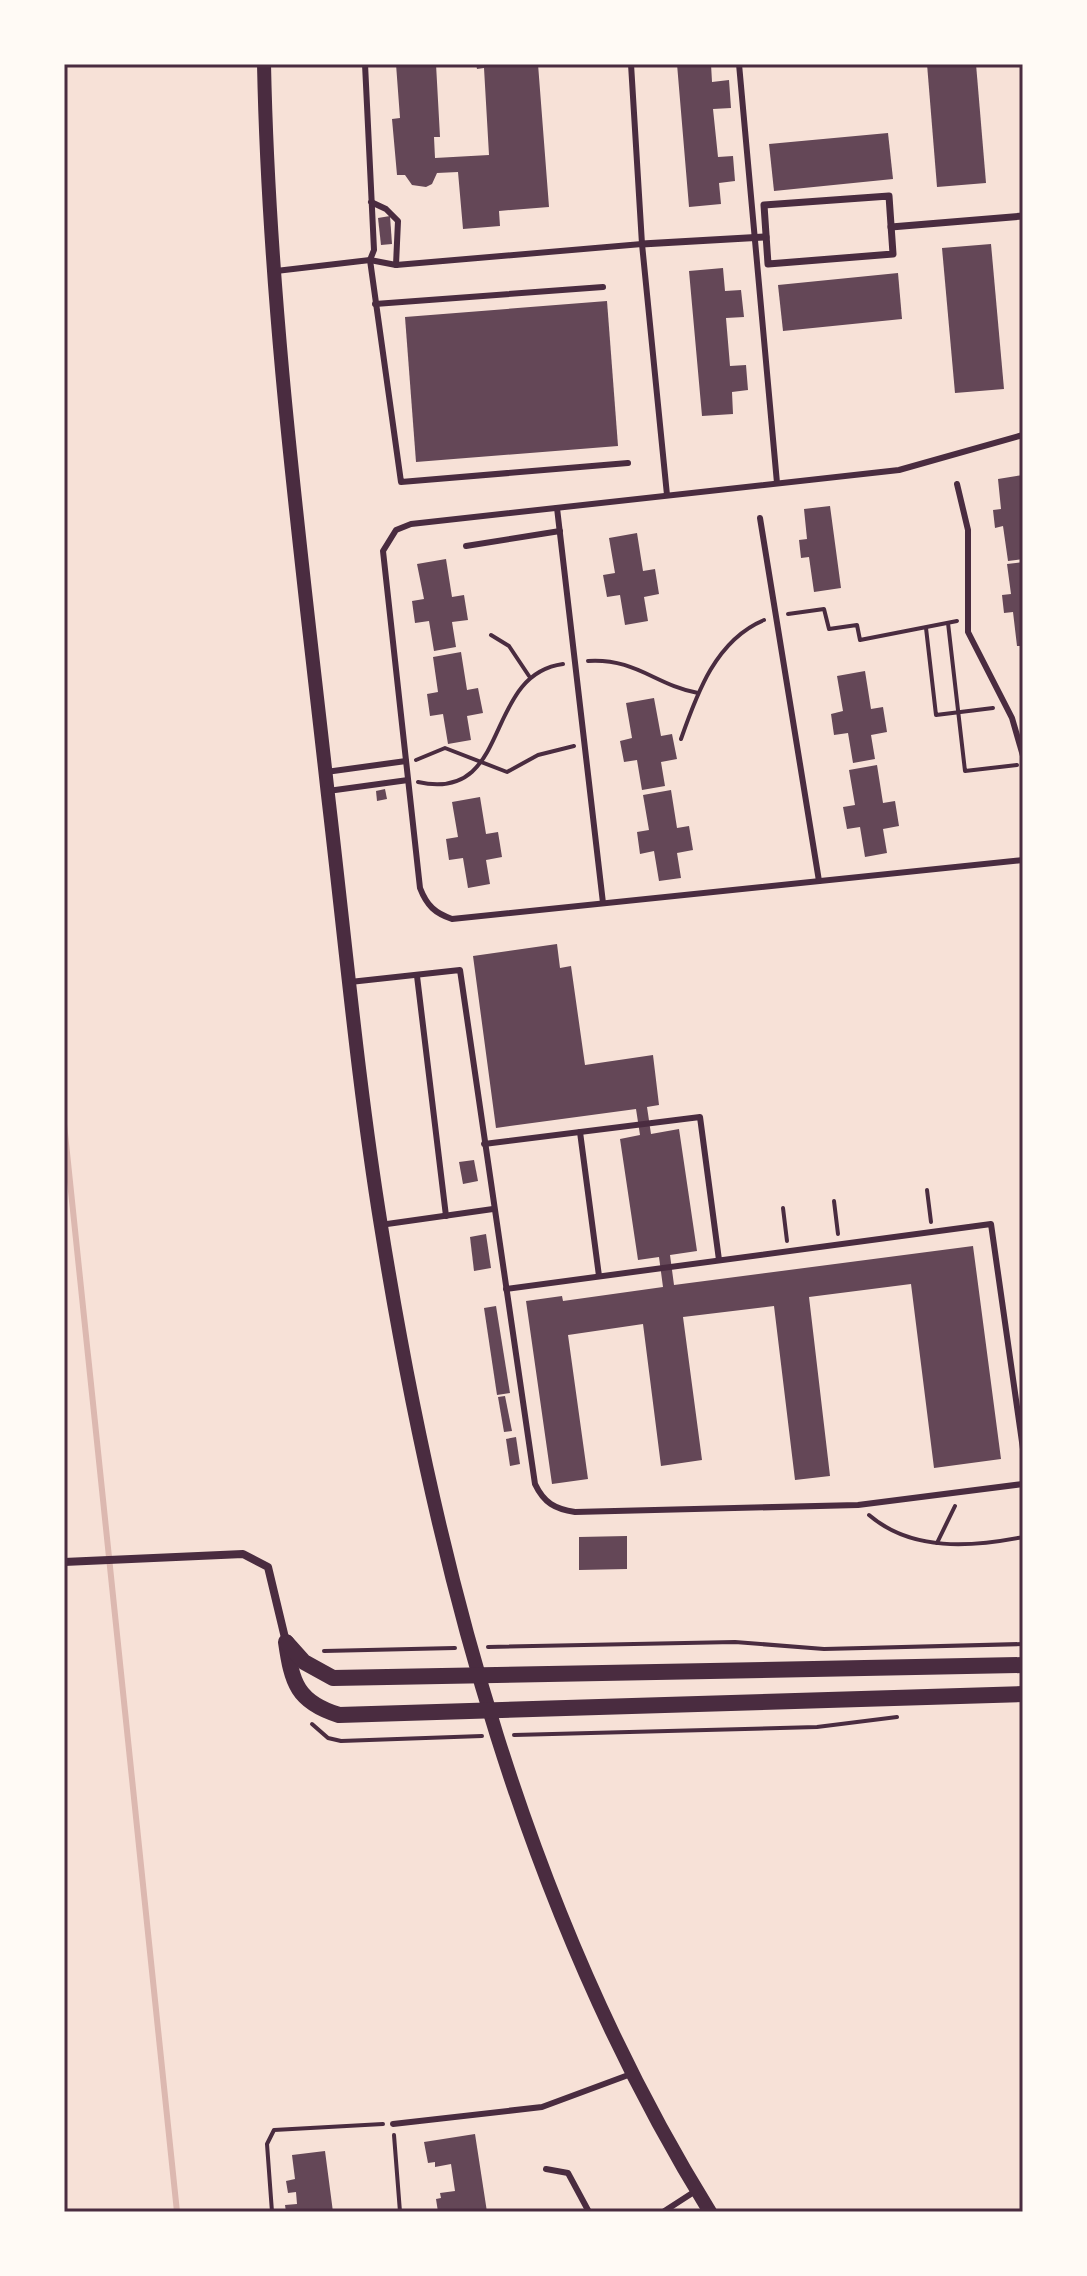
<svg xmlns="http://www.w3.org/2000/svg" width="1087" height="2276" viewBox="0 0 1087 2276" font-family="'Alegreya Sans',sans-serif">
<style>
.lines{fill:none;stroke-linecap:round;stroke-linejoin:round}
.stream{stroke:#dcb8b0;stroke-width:6}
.building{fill:#644757}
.path{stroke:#4a2c40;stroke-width:4}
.service{stroke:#4a2c40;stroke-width:6}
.pedestrian{stroke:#4a2c40;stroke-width:7}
.minor{stroke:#4a2c40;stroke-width:8}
.tertiary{stroke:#4a2c40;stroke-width:14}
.secondary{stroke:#4a2c40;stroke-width:16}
.neatline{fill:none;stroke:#4a2c40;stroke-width:3}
</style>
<rect width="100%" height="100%" fill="#f7e1d7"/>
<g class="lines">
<!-- stream -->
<polyline class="stream" points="64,1124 177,2212"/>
</g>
<!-- building -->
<g class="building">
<polygon points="396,64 436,64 440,137 434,137 435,158 489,155 484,68 477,69 476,64 538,64 549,207 499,211 500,226 463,229 458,172 437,173 432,184 426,187 412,185 405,175 397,175 392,119 400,118"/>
<polygon points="677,64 711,64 712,82 729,80 731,108 713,109 718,157 733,156 735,181 719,183 721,204 689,207"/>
<polygon points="927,64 976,64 986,183 937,187"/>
<polygon points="888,133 893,179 774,191 769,144"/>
<polygon points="390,216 392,244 381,245 378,218"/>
<polygon points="991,244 1004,389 955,393 942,248"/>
<polygon points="723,268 725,291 741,290 744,317 726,318 730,366 746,365 748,390 732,392 733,414 702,416 689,271"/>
<polygon points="898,273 902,319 783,331 778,285"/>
<polygon points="607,301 618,446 416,462 405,317"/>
<polygon points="1023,475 1023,559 1008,561 1003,526 995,528 993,510 1001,509 998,479"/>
<polygon points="830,506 841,588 814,592 809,557 801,558 799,540 807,539 804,509"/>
<polygon points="637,533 643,571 655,569 659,594 644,597 648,621 625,625 620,595 607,597 603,575 615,573 609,538"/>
<polygon points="446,559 452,597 464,595 468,620 452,622 456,647 434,651 429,621 415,623 412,601 424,599 417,564"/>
<polygon points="1023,562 1023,646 1017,646 1013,612 1004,613 1002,595 1011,594 1007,564"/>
<polygon points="461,652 467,690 478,688 483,713 467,716 471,740 448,744 443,714 430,716 427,694 438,692 433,657"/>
<polygon points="865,671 871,709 883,707 887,732 871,735 875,759 853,763 848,733 834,735 831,714 843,711 837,676"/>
<polygon points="654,698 661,736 672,734 677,759 661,762 665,786 642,790 637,760 624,762 620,741 632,738 626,703"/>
<polygon points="877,765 883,803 895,801 899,826 883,829 887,853 865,857 860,827 847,829 843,807 855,805 849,770"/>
<polygon points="385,789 387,799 377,801 376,791"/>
<polygon points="671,790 677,828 689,826 693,850 677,853 681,878 659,881 654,851 640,854 637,832 649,830 643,795"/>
<polygon points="480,797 486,834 498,832 502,857 486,860 490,884 468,888 463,858 449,860 446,839 458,837 452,802"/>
<polygon points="557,944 560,968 571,966 585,1065 653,1055 659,1105 647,1107 651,1134 679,1129 697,1251 670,1255 674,1285 973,1246 1001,1459 934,1468 911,1284 809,1297 830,1476 795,1480 774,1306 683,1317 702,1460 661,1466 643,1324 568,1335 588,1479 552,1484 526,1301 562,1296 563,1301 663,1287 659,1257 638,1260 620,1139 640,1135 636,1109 496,1128 473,956"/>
<polygon points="474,1160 478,1181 463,1184 459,1162"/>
<polygon points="486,1234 491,1268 474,1271 470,1237"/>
<polygon points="496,1306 510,1393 497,1395 484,1308"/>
<polygon points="505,1396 512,1431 504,1432 498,1397"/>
<polygon points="516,1437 520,1464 510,1466 506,1439"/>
<polygon points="627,1536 627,1569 579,1570 579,1537"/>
<polygon points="475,2134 487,2212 438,2212 436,2199 441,2198 440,2193 455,2191 451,2164 435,2167 435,2162 428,2163 424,2142"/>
<polygon points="325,2151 333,2212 286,2212 285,2205 297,2204 296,2192 288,2193 286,2181 295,2179 292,2155"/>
</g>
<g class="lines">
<!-- path -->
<g class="path">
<polyline points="788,614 824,609 829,629 857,625 860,640 957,621"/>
<polyline points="948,623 965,771 1017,765"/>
<polyline points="926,628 936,715 993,708"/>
<polyline points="491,635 509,646 529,676"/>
<path d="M 588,661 C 636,658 655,685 698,693"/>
<path d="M 681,739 C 697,693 716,640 764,620"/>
<polyline points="416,760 445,748 507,772 538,755 574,746"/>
<path d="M 418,782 C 513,803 482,675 563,664"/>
<polyline points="1022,1081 1023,1081"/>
<polyline points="927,1190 931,1222"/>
<polyline points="834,1201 838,1234"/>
<polyline points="783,1208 787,1241"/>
<path d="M 869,1515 C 912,1552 972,1547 1023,1537"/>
<polyline points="937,1543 955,1506"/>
<polyline points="488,1647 735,1642 824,1649 1023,1644"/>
<polyline points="324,1651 455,1648"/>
<polyline points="312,1724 328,1738 341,1741 482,1736"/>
<polyline points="514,1735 817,1727 897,1717"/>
<polyline points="394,2135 400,2212"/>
<polyline points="272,2212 267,2144 274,2130 383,2124"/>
</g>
<!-- service -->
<g class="service">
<polyline points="365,64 374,250 370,260 401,482 628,463"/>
<polyline points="631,64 642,244 667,495"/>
<polyline points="739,64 777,483"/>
<polyline points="371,202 386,209 398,221 396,265"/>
<polyline points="276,271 370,260 396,265 642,244"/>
<polyline points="375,304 603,287"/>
<path d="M 1023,435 L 899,470 L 411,524 L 396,530 L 383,551 L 420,888 C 427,906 435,913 452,919 L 1023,860"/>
<polyline points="957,484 968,530 968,632 1012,718 1023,756"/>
<polyline points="557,508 603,903"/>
<polyline points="760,518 819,881"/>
<polyline points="466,546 560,531"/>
<polyline points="326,772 406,761"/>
<polyline points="328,791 408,780"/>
<polyline points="417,976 446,1216"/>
<path d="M 350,982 L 460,970 L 535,1484 C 544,1503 555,1509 575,1512 L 858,1505 L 1023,1484"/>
<polyline points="580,1132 599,1276"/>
<polyline points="484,1144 700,1117 719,1260"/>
<polyline points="380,1225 493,1209"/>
<polyline points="506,1289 991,1224 1023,1449"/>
<polyline points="393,2124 542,2107 631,2074"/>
<polyline points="546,2169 568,2173 589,2212"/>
<polyline points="663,2212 697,2190"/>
</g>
<!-- pedestrian -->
<g class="pedestrian">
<polygon points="889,196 893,254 768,264 764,205"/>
<polyline points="891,227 1023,216"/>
<polyline points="642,244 766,237"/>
</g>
<!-- minor -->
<polyline class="minor" points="64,1562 243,1554 268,1567 286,1642"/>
<!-- tertiary -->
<path class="tertiary" d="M 264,64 C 269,309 301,552 328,795 C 345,939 358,1084 381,1226 C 436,1569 526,1915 710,2212"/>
<!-- secondary -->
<g class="secondary">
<path d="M 286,1642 C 292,1683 297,1702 339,1715 L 1023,1694"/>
<polyline points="287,1643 304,1662 333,1678 1023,1665"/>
</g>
</g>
<!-- border -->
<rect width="1087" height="2276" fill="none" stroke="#fffaf5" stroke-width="132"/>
<rect x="66" y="66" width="955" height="2144" class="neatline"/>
</svg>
